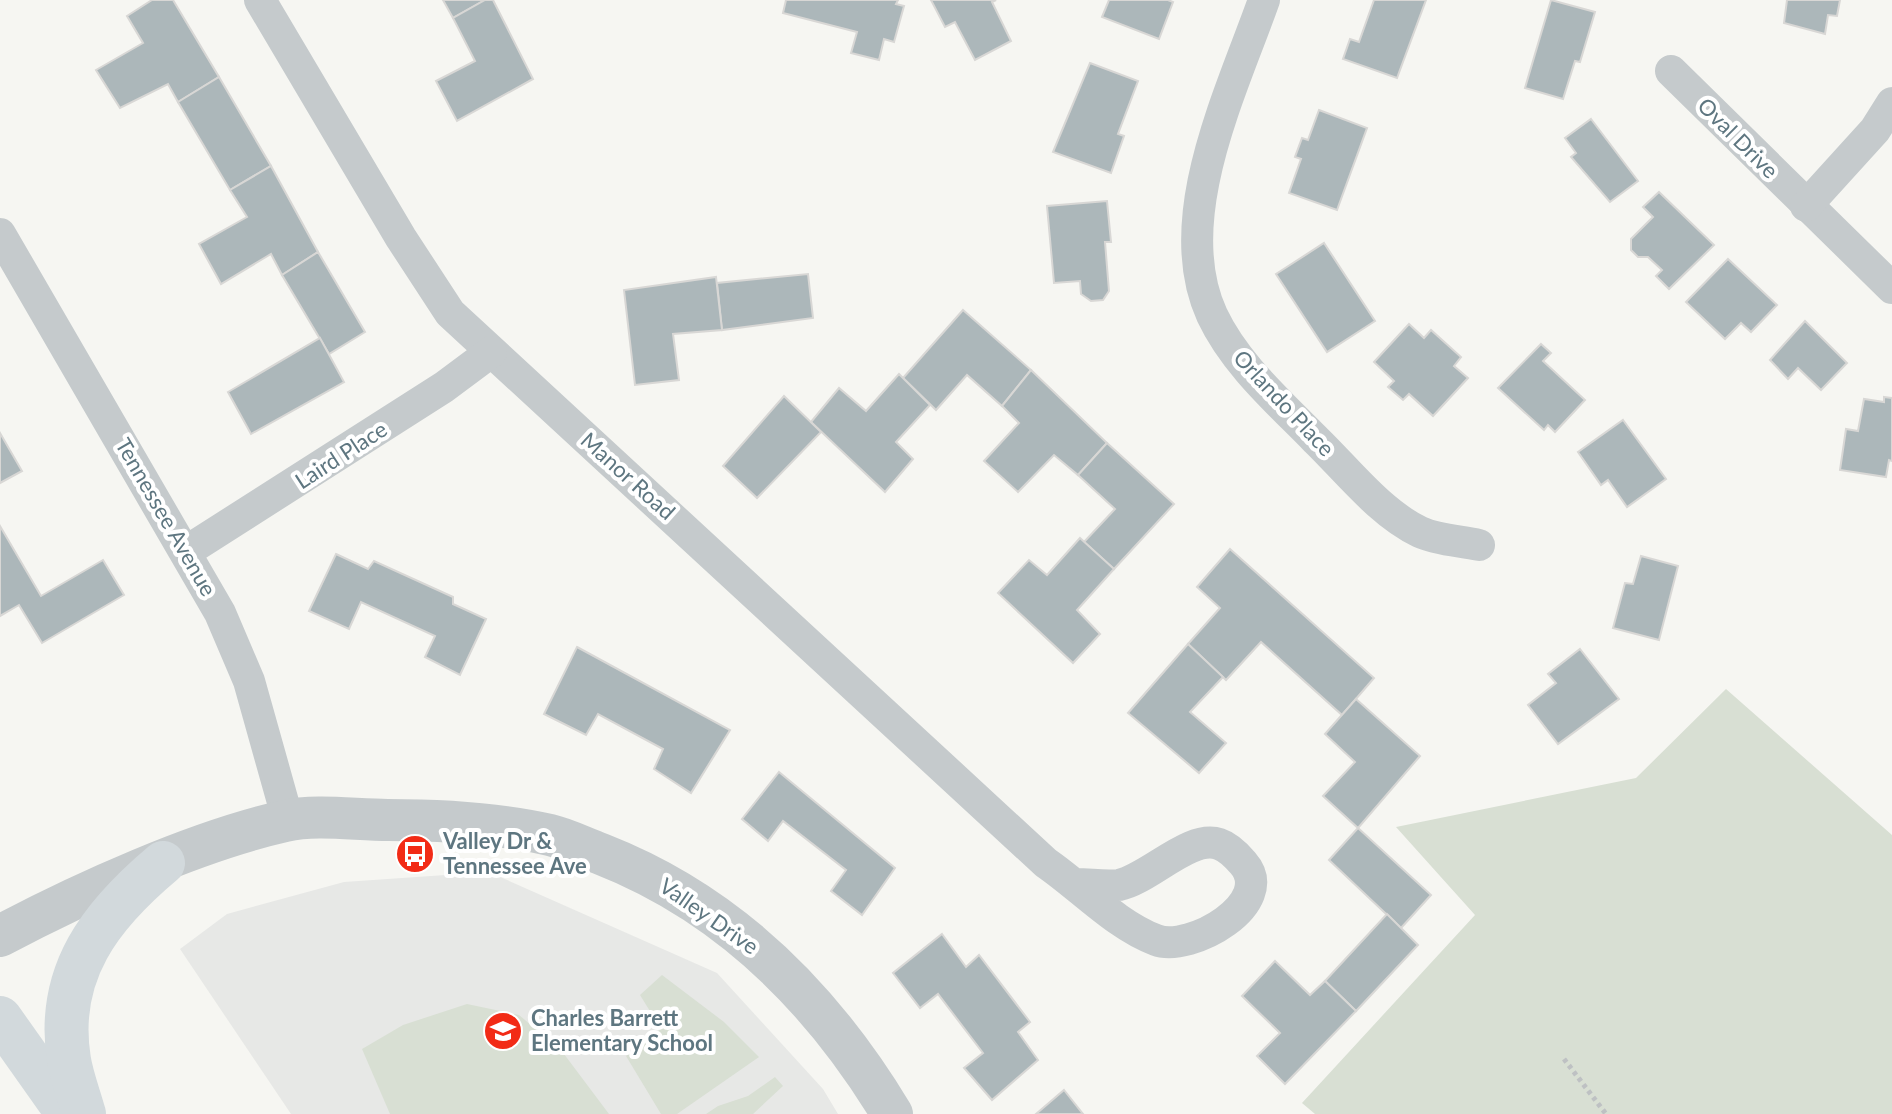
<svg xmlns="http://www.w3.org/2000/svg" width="1892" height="1114" viewBox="0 0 1892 1114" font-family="Lato,sans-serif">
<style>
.built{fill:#e7e8e6}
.green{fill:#d8dfd3}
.building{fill:#acb7ba;stroke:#d8d7d5;stroke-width:2}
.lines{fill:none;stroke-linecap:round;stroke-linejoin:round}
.path{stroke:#bec1c3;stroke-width:5;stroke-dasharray:4 4;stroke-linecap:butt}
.minor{stroke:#c5cacc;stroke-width:32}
.tertiary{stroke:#c5cacc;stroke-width:42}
.secondary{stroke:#d2d9dc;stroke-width:44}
.labels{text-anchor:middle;stroke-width:8;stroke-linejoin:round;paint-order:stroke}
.street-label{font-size:22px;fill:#5e7680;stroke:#fff}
.poi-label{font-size:22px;font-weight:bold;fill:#5e7680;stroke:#fff;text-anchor:start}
</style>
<rect width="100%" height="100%" fill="#f6f6f2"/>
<!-- built -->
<polygon class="built" points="489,872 717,973 823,1089 838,1114 291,1114 180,949 227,914 344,882"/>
<!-- green -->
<g class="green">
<polygon points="1726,689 1892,835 1892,1114 1315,1114 1302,1103 1475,915 1396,827 1636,778"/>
<polygon points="662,975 724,1022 759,1057 677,1114 661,1114 626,1056 661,1029 640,995"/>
<polygon points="467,1004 519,1015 561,1050 609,1114 390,1114 362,1049 403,1025"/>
<polygon points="775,1077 783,1086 753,1114 706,1114 718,1106 748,1096"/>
</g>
<!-- building -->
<g class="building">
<polygon points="152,0 173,0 219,77 178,102 168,84 120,108 96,70 143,43 127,16"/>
<polygon points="443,0 485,0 453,18"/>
<polygon points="485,0 493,0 533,79 457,121 436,81 475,61 453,18"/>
<polygon points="786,0 898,0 896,4 904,6 894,42 884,39 879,60 851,53 857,32 783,13"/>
<polygon points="931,0 996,0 992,2 1011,41 975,60 955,22 945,27"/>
<polygon points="1109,0 1168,0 1173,2 1159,39 1102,17"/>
<polygon points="1374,0 1426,0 1397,78 1343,59 1350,39 1359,42"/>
<polygon points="1551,0 1595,12 1580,62 1575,61 1563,99 1525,88"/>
<polygon points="1787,0 1840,0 1837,16 1828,15 1825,34 1784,23"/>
<polygon points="1090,63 1138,81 1118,134 1124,136 1111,173 1053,152"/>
<polygon points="219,77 271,166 230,190 178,102"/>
<polygon points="1319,110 1367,128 1337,210 1289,193 1301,159 1295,157 1302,138 1308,140"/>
<polygon points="1591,119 1638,181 1610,202 1571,157 1576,153 1565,138"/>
<polygon points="271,166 318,252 282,275 271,254 221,284 199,244 247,217 230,190"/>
<polygon points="1659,192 1714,245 1669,289 1656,276 1662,270 1648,257 1638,257 1631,250 1631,239 1653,217 1643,207"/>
<polygon points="1107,201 1111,242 1105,242 1109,291 1103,300 1091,301 1081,294 1080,281 1054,283 1047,206"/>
<polygon points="1324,243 1375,321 1327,352 1276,274"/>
<polygon points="318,252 365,332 329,354 282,275"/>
<polygon points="1728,259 1777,305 1751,332 1741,323 1725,339 1686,302"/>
<polygon points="808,274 813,318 722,330 717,283"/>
<polygon points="716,277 722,330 673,334 679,380 635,385 624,290"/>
<polygon points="963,310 1031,370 1002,406 967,375 936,410 903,378"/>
<polygon points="1805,321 1847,363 1821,390 1798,368 1788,379 1770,360"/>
<polygon points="1409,324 1424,338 1431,330 1461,357 1454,366 1468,378 1433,416 1409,394 1403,400 1388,387 1394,381 1374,362"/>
<polygon points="320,338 344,382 251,434 228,392"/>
<polygon points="1541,344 1551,353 1543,361 1585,400 1555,432 1548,425 1544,430 1498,388"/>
<polygon points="1031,370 1107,443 1078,475 1054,455 1018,492 984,461 1019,423 1002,406"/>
<polygon points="899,374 930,405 896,442 913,459 885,492 811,422 839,388 866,411"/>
<polygon points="784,396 821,432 757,498 723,466"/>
<polygon points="1884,397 1892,398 1892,461 1889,460 1886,477 1840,470 1846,429 1858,431 1864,399 1884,402"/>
<polygon points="1623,420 1666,479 1627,507 1608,480 1601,485 1578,452"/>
<polygon points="0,433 22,471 0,483"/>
<polygon points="1107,443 1174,504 1114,569 1084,542 1115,509 1078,475"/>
<polygon points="0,526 41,596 103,560 124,595 42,643 19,605 0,616"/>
<polygon points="1080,538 1114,569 1077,610 1100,634 1073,663 998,593 1029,560 1047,575"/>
<polygon points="1230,549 1374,678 1342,715 1261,642 1226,680 1188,644 1220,608 1197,587"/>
<polygon points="336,554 368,569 374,561 453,597 453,604 486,619 460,675 425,657 435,636 361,602 349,629 309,611"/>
<polygon points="1641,556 1678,566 1659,640 1613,628 1625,583 1633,584"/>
<polygon points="1188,644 1223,677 1190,712 1226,743 1199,773 1128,713"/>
<polygon points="577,647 730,730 691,793 654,769 663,749 598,714 586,735 544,714"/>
<polygon points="1580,649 1619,699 1558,744 1528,705 1556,683 1548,674"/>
<polygon points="1356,699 1420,756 1358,828 1323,796 1355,762 1325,734"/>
<polygon points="779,772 895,868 862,915 831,891 846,870 783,821 768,841 742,819"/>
<polygon points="1358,828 1431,895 1401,928 1329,860"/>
<polygon points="1387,914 1418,945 1356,1011 1325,981"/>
<polygon points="942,934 966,967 979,955 1030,1022 1018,1032 1038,1060 992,1100 964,1068 983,1053 938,994 920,1008 893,973"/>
<polygon points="1275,961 1310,995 1325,981 1356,1011 1285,1084 1257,1056 1280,1033 1242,996"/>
<polygon points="1064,1090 1083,1114 1036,1114"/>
</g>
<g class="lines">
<!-- path -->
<polyline class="path" points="1564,1059 1606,1114"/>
<!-- minor -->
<g class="minor">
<path d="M 260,0 L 401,238 L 450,313 L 1046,863 C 1081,887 1116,925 1156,940 C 1190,953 1278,903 1243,863 C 1237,856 1228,847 1219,844 C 1190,834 1149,879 1119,885 C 1106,887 1090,884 1077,884"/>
<path d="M 1264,0 C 1232,91 1168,219 1212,315 C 1235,364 1279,402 1316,440 C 1347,470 1380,513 1420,532 C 1437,540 1461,541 1479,545"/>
<polyline points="1671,71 1892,288"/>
<polyline points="1806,206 1875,130 1892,103"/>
<polyline points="0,234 220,613 249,681 288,820"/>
<polyline points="187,551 444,387 491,352"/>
</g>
<!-- tertiary -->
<path class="tertiary" d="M 0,936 C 81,893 196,841 285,821 C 316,814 355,820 388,820 C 442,820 497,823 550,835 C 567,839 584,848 601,854 C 729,904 822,998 892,1114"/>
<!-- secondary -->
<g class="secondary">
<polyline points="0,1018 68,1114"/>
<path d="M 84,1114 C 79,1096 72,1078 69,1060 C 55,973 101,915 163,863"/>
</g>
</g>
<!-- icons -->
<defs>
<symbol id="bus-disc" viewBox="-11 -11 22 22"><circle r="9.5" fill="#f22b16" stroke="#fff"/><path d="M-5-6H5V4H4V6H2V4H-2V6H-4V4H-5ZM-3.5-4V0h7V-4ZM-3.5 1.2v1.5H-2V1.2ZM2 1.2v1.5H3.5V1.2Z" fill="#fff"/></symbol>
<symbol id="school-disc" viewBox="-11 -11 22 22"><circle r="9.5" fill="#f22b16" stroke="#fff"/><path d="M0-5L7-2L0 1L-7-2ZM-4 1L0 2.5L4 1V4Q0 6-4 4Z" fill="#fff"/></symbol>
</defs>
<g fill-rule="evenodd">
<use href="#bus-disc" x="393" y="832" width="44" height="44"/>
<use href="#school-disc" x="481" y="1009" width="44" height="44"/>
</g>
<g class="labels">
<!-- street labels -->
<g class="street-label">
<text transform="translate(1738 138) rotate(45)" y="8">Oval Drive</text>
<text transform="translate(1284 403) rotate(47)" y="8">Orlando Place</text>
<text transform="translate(341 455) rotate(-33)" y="8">Laird Place</text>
<text transform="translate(628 476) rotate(42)" y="8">Manor Road</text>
<text transform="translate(166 517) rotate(60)" y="8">Tennessee Avenue</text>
<text transform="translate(709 916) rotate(35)" y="8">Valley Drive</text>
</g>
<!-- poi labels -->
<g class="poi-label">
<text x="443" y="849">Valley Dr &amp;<tspan x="443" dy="25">Tennessee Ave</tspan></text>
<text x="531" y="1026">Charles Barrett<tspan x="531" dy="25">Elementary School</tspan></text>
</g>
</g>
</svg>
